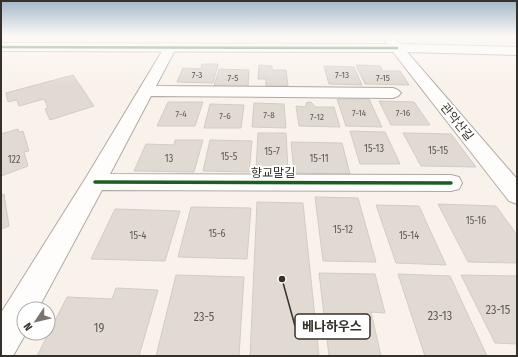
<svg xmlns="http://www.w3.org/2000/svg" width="518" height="357" viewBox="0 0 518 357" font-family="'Fira Sans Condensed','Noto Sans KR',sans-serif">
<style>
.building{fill:#e0dad3;stroke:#d2ccc6}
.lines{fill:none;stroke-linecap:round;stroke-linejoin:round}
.minor-casing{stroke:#afa9a4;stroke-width:2}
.tertiary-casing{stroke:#afa9a4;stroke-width:2}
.minor{fill:#fefdfc;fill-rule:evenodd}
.tertiary{fill:#fefdfc;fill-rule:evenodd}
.cycleway-far1-casing{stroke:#fff;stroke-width:4}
.cycleway-casing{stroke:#fff;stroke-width:6}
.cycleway-far1{stroke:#1b5e20;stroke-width:2.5}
.cycleway{stroke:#1b5e20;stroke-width:3.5}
.labels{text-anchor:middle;stroke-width:4;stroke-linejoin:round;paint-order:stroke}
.far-number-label{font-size:9px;fill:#605a54}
.number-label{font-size:10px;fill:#605a54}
.street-label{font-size:12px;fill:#353029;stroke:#fff}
.near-number-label{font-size:12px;fill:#605a54}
.leader{fill:none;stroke:#353029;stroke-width:1.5}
.callout-dot{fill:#353029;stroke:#fff;stroke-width:1.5}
.callout{fill:#fff;stroke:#353029;stroke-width:1.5}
.callout-label{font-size:13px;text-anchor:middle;font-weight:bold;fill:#353029}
</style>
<rect width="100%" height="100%" fill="#f9f2eb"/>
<!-- building -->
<g class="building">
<polygon points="202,64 218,64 213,83 177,82 183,68 201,69"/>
<polygon points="259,65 272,66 272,70 286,70 288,86 266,86 266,79 258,79"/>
<polygon points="356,65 380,66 383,71 400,71 409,85 365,84"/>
<polygon points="324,66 354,67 362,85 329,84"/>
<polygon points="219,69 249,70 248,87 214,86"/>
<polygon points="73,75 94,106 50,120 45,109 48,108 44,99 19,106 17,100 8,102 6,93"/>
<polygon points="337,99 369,99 382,127 346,126"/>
<polygon points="379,101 414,102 430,125 391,125"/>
<polygon points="168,102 203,102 195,126 157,126"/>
<polygon points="309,102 312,103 315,107 334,107 340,127 299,126 296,106 306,107 306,103"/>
<polygon points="254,103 284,104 286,128 252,127"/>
<polygon points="210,104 244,105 241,128 204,128"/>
<polygon points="18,129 19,132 23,131 29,151 24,152 28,166 1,176 1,134"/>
<polygon points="350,131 385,132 400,164 360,164"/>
<polygon points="258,133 286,133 288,170 256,169"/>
<polygon points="403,133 451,134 476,167 421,166"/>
<polygon points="175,140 203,140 194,172 134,171 146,144 174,145"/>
<polygon points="210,140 252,141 249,172 203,171"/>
<polygon points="291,142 342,143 350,174 294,173"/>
<polygon points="4,194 9,226 1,229 1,195"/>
<polygon points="315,197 358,198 376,262 323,261"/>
<polygon points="257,202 303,203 319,356 250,356"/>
<polygon points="438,204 496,206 517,235 517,263 468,262"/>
<polygon points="376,205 419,206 446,265 396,263"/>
<polygon points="191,207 251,208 247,259 178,257"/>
<polygon points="115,209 180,211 165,261 91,259"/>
<polygon points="319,273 375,274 385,313 371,312 381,356 329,356"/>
<polygon points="398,274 450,276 487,356 425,356"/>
<polygon points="176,275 244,277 239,356 156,356"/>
<polygon points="461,275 517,276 517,344 495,343"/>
<polygon points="116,288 158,290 139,356 37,356 67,297 112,299"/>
</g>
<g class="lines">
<defs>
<polygon id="minor" points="170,44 174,45 176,48 156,86 393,88 398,90 401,93 398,96 393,98 151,96 110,174 451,175 459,177 462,183 459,189 451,191 102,190 38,309 24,309 24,333 26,333 13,356 1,356 1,313 87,176 164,48 166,45"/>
<polygon id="tertiary" points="391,38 395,39 400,44 517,47 517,55 407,52 517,179 517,204 509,201 393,52 1,51 1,43 388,44 385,41 387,39"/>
</defs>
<!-- minor casing -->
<use href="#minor" class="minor-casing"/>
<!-- tertiary casing -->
<use href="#tertiary" class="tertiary-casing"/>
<!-- minor -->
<use href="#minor" class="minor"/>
<!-- tertiary -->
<use href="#tertiary" class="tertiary"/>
<defs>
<polyline id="cycleway-far1" points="1,47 397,48"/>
<polyline id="cycleway" points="95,182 451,183"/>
</defs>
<!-- cycleway-far1 casing -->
<use href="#cycleway-far1" class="cycleway-far1-casing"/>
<!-- cycleway casing -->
<use href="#cycleway" class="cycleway-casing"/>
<!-- cycleway-far1 -->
<use href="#cycleway-far1" class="cycleway-far1"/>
<!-- cycleway -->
<use href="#cycleway" class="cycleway"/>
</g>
<!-- sky -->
<linearGradient id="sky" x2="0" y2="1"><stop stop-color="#a2b7c8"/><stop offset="0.42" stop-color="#fcf9f6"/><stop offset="1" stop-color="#fcf9f6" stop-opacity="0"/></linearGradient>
<rect width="518" height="86" fill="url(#sky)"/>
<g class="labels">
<!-- far-number labels -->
<g class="far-number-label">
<text x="197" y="78">7-3</text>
<text x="342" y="78">7-13</text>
<text x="233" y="81">7-5</text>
<text x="383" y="81">7-15</text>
<text x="359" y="116">7-14</text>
<text x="403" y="116">7-16</text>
<text x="181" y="117">7-4</text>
<text x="269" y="118">7-8</text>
<text x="225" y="119">7-6</text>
<text x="317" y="120">7-12</text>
</g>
<!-- number labels -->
<g class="number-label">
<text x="374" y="152">15-13</text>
<text x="438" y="154">15-15</text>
<text x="272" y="155">15-7</text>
<text x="229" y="160">15-5</text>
<text x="169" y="162">13</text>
<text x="319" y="162">15-11</text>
<text x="14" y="163">122</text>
<text x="476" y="224">15-16</text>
<text x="343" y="233">15-12</text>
<text x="217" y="237">15-6</text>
<text x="138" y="239">15-4</text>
<text x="409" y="239">15-14</text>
</g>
<!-- street labels -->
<g class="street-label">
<text transform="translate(457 122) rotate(51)" y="4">관악산길</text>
<text x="273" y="177">향교말길</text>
</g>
<!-- near-number labels -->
<g class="near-number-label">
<text x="498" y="314">23-15</text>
<text x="440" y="320">23-13</text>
<text x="204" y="321">23-5</text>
<text x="99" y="332">19</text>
</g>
</g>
<!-- callouts -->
<path class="leader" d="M282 279L295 326"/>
<circle class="callout-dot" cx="282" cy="279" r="4"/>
<rect class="callout" x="295" y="314" width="75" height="25" rx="4"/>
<g class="callout-label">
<text x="332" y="331">베나하우스</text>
</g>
<!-- border -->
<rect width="518" height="357" fill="none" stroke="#353029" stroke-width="4"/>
<!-- north arrow -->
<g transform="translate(36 321) rotate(235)"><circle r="19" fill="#ffffff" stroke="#aeaca9"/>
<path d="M0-3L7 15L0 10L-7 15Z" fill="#7a746d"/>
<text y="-6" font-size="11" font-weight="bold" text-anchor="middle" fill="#353029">N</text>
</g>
</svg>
